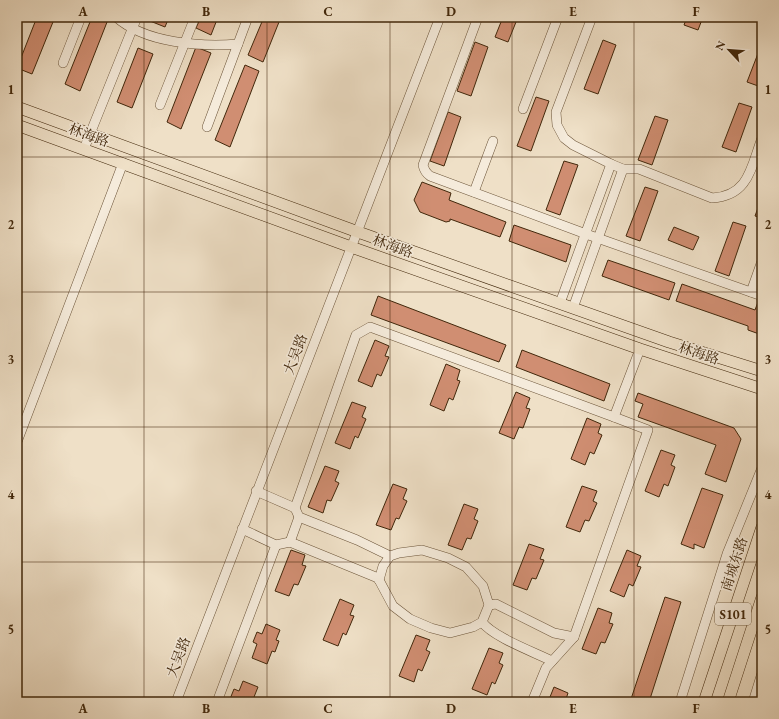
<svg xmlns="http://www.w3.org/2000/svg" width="779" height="719" viewBox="0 0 779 719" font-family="'EB Garamond','Noto Serif SC',serif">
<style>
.building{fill:#d08e72;stroke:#41270b}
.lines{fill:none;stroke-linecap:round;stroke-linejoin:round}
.minor-casing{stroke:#6c553a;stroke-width:10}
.major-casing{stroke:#41270b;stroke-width:12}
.minor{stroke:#f5ebdb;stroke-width:9}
.major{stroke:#efe0c7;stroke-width:11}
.grid{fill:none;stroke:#41270b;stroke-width:1;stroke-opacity:0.55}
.labels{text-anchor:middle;stroke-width:3;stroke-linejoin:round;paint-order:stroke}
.shield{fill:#f5ebdb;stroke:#776249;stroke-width:1}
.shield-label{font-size:13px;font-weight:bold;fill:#41270b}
.street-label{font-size:14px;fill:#41270b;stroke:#f5ebdb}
.neatline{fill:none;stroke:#41270b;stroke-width:1.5}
.grid-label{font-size:13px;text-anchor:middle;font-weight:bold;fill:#41270b}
</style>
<rect width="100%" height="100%" fill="#efe0c7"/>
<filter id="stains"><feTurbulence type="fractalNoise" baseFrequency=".005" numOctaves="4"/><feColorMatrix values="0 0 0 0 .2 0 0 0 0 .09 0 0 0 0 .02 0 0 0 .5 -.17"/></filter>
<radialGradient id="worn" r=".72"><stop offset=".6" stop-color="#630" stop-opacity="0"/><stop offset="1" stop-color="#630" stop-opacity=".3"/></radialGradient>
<!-- building -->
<g class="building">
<polygon points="37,17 55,17 32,74 17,68"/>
<polygon points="92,17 109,17 80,91 65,84"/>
<polygon points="151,17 169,17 165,27 150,21"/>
<polygon points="201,17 223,17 222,20 218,17 211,35 196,28"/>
<polygon points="264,17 281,17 263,62 248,55"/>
<polygon points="503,17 518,17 508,42 495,37"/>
<polygon points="687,17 703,17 698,30 684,25"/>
<polygon points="603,40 616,45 598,94 584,89"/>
<polygon points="475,42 488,47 471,96 457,91"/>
<polygon points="762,43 762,85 761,87 747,82"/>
<polygon points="196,47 211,53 181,129 167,122"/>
<polygon points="138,48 153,54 132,108 117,102"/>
<polygon points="245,65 259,71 230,147 215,140"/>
<polygon points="536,97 549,101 531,151 517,146"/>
<polygon points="739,103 752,107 736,152 722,147"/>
<polygon points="448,112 461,117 444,166 430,161"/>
<polygon points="655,116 668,120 652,165 638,160"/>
<polygon points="564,161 578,165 560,215 546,210"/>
<polygon points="422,182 451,193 449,200 506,222 500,237 450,219 450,221 446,222 420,212 414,200"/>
<polygon points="645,187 658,191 640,241 626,236"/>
<polygon points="762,197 762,218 755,216"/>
<polygon points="733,222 746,226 729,276 715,271"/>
<polygon points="514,225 571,245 566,262 509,241"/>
<polygon points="674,227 699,237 693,250 668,240"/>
<polygon points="608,260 675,283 669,300 602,276"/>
<polygon points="682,284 755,310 758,302 762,303 762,335 748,330 748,326 676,301"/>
<polygon points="378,296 506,345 499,362 371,315"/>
<polygon points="375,340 389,346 385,356 389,357 381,376 377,374 372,387 358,381"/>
<polygon points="522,350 610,384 604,401 516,367"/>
<polygon points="446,364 460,370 457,380 460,381 453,400 449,398 444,411 430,405"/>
<polygon points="516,392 530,398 526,408 530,409 523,428 519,427 514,439 499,433"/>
<polygon points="638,393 734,428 741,439 726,482 705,474 716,445 638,417 643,404 635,401"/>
<polygon points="352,402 366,407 362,417 366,419 358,438 355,436 350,449 335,443"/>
<polygon points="587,418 601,424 598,433 602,435 594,454 590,452 585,465 571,459"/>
<polygon points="661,450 675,455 671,465 675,467 668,486 664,484 659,497 645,491"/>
<polygon points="325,466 339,471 335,481 339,483 331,501 327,500 323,513 308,507"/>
<polygon points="393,484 407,489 403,499 407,501 399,519 396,518 391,530 376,525"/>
<polygon points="582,486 597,491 593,501 597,503 589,521 585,520 580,532 566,527"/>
<polygon points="702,488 723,495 704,548 694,544 694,549 681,544"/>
<polygon points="464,504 478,509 474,519 478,521 471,539 467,538 462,550 448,545"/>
<polygon points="529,544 544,549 540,559 544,560 536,579 532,578 527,590 513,585"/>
<polygon points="291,550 305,555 302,565 306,566 298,585 294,584 289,596 275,591"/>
<polygon points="627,550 641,556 637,566 641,567 633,586 629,584 624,597 610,591"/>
<polygon points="665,597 681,602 649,702 630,702"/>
<polygon points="340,599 354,605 350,615 354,616 346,635 343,633 338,646 323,640"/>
<polygon points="598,608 612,613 609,623 613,624 605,643 601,642 596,654 582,649"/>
<polygon points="266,624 280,630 276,640 279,641 275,652 272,651 267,664 252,658 257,644 253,642 257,632 262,634"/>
<polygon points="416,635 430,640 426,650 430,652 422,671 418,669 414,682 399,676"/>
<polygon points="489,648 503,653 499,663 503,665 495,684 492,682 487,695 472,689"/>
<polygon points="243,681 258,687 254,697 257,698 255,702 235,702 230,699 234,689 239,691"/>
<polygon points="554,687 568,693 565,702 548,702"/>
</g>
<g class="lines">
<defs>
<g id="minor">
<path d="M 116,17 C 145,43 200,47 238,44"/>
<path d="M 478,17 L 423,165 C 424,170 426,173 430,176 L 586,234 L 762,296"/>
<path d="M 592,17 L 556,112 L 557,125 L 564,138 L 573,145 L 611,164 L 623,169 L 639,169 L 712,198 C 749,196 751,167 762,138"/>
<polyline points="63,63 81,17"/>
<polyline points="160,105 195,17"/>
<polyline points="523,109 558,17"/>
<polyline points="207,127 248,17"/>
<polyline points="84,149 137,17"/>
<polyline points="474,192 493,141"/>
<polyline points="751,292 762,261"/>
<polyline points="560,303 611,164"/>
<polyline points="573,308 623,169"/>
<polyline points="17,442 123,163"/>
<polyline points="256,491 295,508 356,335 370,327 614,417"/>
<polyline points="290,542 299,517"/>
<polyline points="276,545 290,542 378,578 393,606 410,619 431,628 450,633 473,627 482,622 489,605 483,586 466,567 448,558 422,550 399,553 390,556 357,540 299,517 295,508"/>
<polyline points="379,580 383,566 390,556"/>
<polyline points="489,605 496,604 554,633 574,637"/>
<path d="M 482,622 C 493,637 534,652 552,661"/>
<polyline points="176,702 440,17"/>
<polyline points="217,702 276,545 242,529"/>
<polyline points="532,702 546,668 574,637 648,430 614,417 640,349"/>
<polyline points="680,702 727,554 762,468"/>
<polyline points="753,702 762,673"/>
</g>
<g id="major">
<polyline points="17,107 358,232 669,342 762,371"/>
<polyline points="17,125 351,247 640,349 762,389"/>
<polyline points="704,702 762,527"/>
<polyline points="728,702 762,597"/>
</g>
</defs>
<!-- minor casing -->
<use href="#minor" class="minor-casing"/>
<!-- major casing -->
<use href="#major" class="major-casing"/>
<!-- minor -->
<use href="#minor" class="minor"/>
<!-- major -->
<use href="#major" class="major"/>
</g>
<!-- grid -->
<path class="grid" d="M 144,17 L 144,702M 267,17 L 267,702M 390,17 L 390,702M 512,17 L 512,702M 634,17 L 634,702M 17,157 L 762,157M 17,292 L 762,292M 17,427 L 762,427M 17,562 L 762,562"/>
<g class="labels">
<!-- shield labels -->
<rect class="shield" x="715" y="603" width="36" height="22" rx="3"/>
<g class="shield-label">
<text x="733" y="619">S101</text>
</g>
<!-- street labels -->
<g class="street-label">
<text transform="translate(89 135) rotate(20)" y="5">林海路</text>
<text transform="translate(393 246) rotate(20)" y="5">林海路</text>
<text transform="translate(699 353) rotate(18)" y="5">林海路</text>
<text transform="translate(295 354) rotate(-69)" y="5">大吴路</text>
<text transform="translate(734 564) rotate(-72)" y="5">南城东路</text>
<text transform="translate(178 657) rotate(-69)" y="5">大吴路</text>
</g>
</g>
<!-- margin -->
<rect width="779" height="719" fill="none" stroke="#efe0c7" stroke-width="44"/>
<!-- north arrow -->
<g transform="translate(729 50) rotate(296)" stroke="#f5ebdb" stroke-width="3" paint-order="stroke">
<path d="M0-3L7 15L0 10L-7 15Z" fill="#41270b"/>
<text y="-6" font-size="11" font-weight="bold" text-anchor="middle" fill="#41270b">N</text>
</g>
<rect x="22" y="22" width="735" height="675" class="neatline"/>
<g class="grid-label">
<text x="83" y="16">A</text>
<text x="206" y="16">B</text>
<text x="328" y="16">C</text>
<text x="451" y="16">D</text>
<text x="573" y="16">E</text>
<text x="696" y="16">F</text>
<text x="11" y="94">1</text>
<text x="768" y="94">1</text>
<text x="11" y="229">2</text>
<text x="768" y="229">2</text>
<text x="11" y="364">3</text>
<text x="768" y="364">3</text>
<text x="11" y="499">4</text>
<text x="768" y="499">4</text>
<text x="11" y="634">5</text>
<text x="768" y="634">5</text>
<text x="83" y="713">A</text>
<text x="206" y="713">B</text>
<text x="328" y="713">C</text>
<text x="451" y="713">D</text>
<text x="573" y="713">E</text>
<text x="696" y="713">F</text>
</g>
<rect width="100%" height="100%" filter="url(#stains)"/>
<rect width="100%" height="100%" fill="url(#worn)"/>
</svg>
